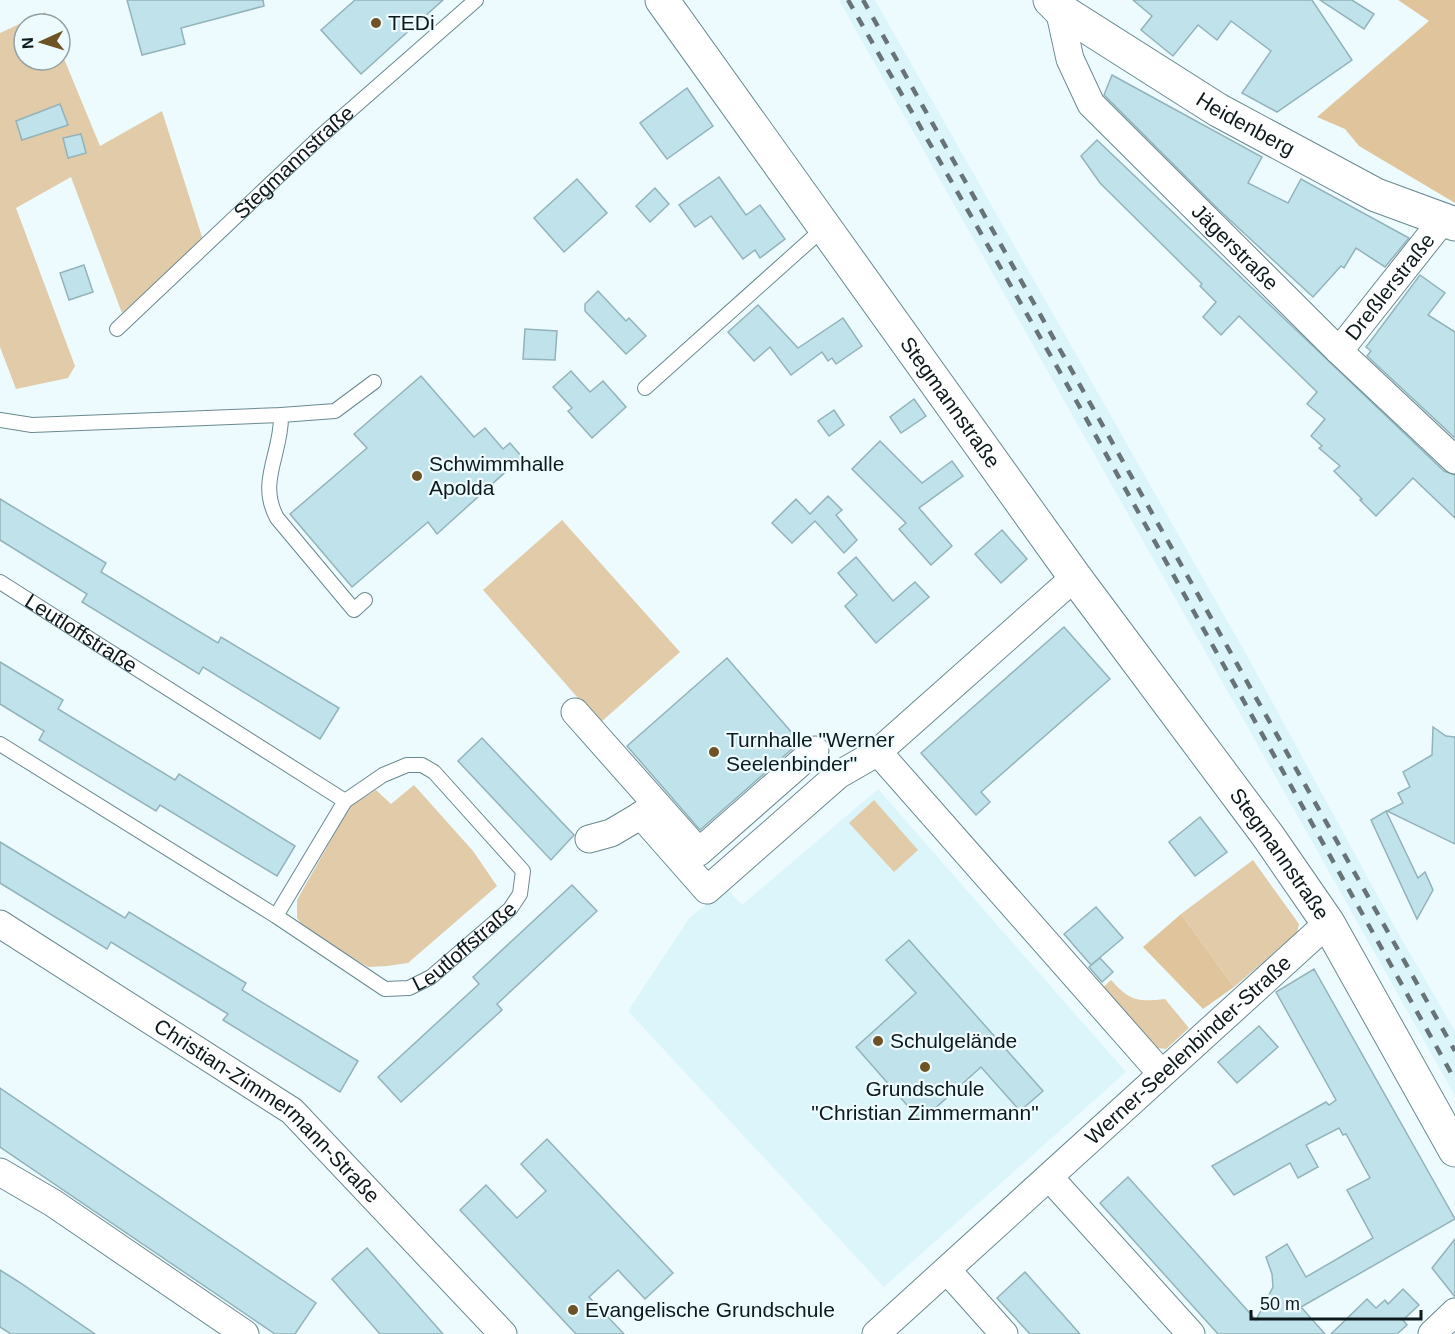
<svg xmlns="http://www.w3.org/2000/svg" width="1455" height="1334" viewBox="0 0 1455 1334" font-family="Helvetica,sans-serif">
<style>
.built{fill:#dbf5fb}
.green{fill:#e1cba9}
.forest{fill:#e0c59c}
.building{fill:#c0e2ea;stroke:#92b3ba;stroke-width:1.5}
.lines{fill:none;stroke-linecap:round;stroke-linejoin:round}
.service-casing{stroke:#698990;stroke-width:16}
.minor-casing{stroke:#698990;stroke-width:29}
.secondary-casing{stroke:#698990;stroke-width:35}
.service{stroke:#fff;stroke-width:14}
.minor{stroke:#fff;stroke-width:27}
.secondary{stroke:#fff;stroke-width:33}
.rail{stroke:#677376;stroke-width:4.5;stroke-dasharray:10 10;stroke-linecap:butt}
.poi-dot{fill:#6e5326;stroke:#eefbfe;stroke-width:2}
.labels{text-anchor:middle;stroke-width:4.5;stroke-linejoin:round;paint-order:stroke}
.poi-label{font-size:21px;fill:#0d191c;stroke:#eefbfe;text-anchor:start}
.street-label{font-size:21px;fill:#0d191c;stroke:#eefbfe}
</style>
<rect width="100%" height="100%" fill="#eefbfe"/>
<!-- built -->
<g class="built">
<polygon points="839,0 875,0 1250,661 1393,924 1455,1031 1455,1096"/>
<polygon points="878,789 1126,1072 884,1287 628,1011 690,917 727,889 742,905"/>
</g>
<!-- green -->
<g class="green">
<polygon points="45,12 50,24 24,24 24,60 60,60 60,49 100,146 162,111 203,240 122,313 71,177 16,208 75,366 68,378 16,389 0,347 0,33"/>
<polygon points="562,520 680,652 600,723 483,590"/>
<polygon points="414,785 473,851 497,886 408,963 387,966 368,967 305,929 297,918 297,900 350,806 376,790 391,804"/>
<polygon points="874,800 918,850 894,872 849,823"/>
<polygon points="1253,860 1299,924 1297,933 1234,987 1181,914"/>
<path d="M 1111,980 C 1130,1001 1137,1002 1165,999 L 1189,1028 L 1166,1049 L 1149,1047 L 1099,991 Z"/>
</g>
<!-- forest -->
<g class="forest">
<polygon points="1398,0 1455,0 1455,203 1359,146 1345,129 1317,117 1429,21"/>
<polygon points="1181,914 1234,987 1203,1009 1143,947"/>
</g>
<!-- building -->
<g class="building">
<polygon points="127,0 263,0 264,6 181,28 185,44 142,55"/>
<polygon points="355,0 443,0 361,74 321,30"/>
<polygon points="1133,0 1312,0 1352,60 1277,112 1242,93 1271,51 1231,21 1217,40 1198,25 1173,56 1141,30 1152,16"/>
<polygon points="1320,0 1352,0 1374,14 1364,29"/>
<polygon points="1112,75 1262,157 1248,183 1288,203 1301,179 1409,238 1385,267 1356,248 1344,268 1341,266 1313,297 1218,209 1104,95"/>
<polygon points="687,88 713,126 667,159 640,123"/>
<polygon points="60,104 68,125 22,140 16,121"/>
<polygon points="81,134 86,153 68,158 63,138"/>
<polygon points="1097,140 1444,471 1455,475 1455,518 1413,478 1376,516 1360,500 1362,499 1334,471 1340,466 1319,448 1322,446 1311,436 1325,419 1307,404 1317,392 1239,316 1221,335 1203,317 1216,302 1200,286 1202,284 1100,183 1081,156"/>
<polygon points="719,177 746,215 760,205 785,239 760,258 755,250 743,259 711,216 695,227 679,205"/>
<polygon points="577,179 607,213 564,252 534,218"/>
<polygon points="655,188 669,204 650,222 636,206"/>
<polygon points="84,265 93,292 69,300 60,273"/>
<polygon points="1420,275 1445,293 1428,315 1455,332 1455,438 1367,356 1371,351 1366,347"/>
<polygon points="598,291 626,321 629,318 646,336 626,354 585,311 585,304"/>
<polygon points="758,305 798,348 843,318 862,346 836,364 832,358 828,361 822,352 791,375 770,347 754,361 728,332"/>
<polygon points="525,329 557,331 555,360 523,359"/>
<polygon points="571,371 590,392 603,381 626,407 592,438 568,411 572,408 553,387"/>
<polygon points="421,376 474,437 485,428 503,449 510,443 522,457 437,534 428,522 352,587 290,514 367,448 354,434"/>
<polygon points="914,399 926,416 901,433 890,417"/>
<polygon points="834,410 844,425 829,436 818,421"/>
<polygon points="880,441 922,483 952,461 963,476 919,508 952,546 931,565 899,529 906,523 852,469"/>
<polygon points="828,496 842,510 836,515 857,540 844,553 815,521 792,543 772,523 796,499 810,514"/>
<polygon points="0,499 106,563 101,572 218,643 221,637 339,708 320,739 203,667 199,674 82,602 87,594 0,540"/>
<polygon points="1002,530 1027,559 1001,583 975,554"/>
<polygon points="856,557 893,601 915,582 929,597 876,643 845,606 857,595 838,573"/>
<polygon points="1064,627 1110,679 981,792 990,802 976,815 921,753"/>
<polygon points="727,658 800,742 700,830 627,746"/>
<polygon points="0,662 63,700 58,709 175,780 179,774 295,846 277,876 160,805 156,811 39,740 44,731 0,704"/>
<polygon points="1433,727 1446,736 1455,737 1455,844 1387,811 1403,803 1398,793 1410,787 1403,772 1432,755"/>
<polygon points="482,738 574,835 551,860 458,761"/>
<polygon points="1386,811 1418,878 1425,872 1433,890 1417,919 1371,820"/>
<polygon points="1200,817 1227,852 1195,876 1169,842"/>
<polygon points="0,842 125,918 129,912 246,983 242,990 358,1061 340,1092 223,1020 228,1014 111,942 107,949 0,883"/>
<polygon points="572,885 597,911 497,1004 502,1010 401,1102 378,1077 479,984 473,977"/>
<polygon points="1096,907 1123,938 1091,965 1064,934"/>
<polygon points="909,940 1043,1091 1020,1111 981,1067 921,1121 856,1047 916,993 886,960"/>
<polygon points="1100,958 1113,972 1102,982 1089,967"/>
<polygon points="1314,969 1455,1219 1301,1307 1325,1334 1218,1334 1100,1203 1128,1177 1256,1320 1273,1287 1272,1274 1266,1257 1287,1244 1306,1277 1373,1238 1347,1190 1370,1178 1346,1134 1343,1135 1339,1128 1306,1145 1318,1167 1298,1178 1290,1163 1234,1195 1212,1166 1326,1102 1329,1105 1336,1100 1276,992"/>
<polygon points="1259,1026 1278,1047 1237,1083 1218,1062"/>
<polygon points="0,1088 316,1303 295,1334 275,1334 0,1147"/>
<polygon points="547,1139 673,1273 645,1299 618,1270 589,1297 624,1334 576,1334 460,1210 486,1185 517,1218 546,1191 521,1164"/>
<polygon points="1455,1239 1455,1297 1432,1268"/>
<polygon points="367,1248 420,1308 443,1334 380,1334 332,1279"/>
<polygon points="0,1270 19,1282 95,1334 11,1334 0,1327"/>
<polygon points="1025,1272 1080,1334 1030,1334 1007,1309 997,1298"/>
<polygon points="1403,1289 1419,1305 1403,1320 1407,1325 1397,1334 1331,1334 1367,1299 1376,1308 1385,1300 1388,1304"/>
</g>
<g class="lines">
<defs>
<g id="service">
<path id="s1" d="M 117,329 L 322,135 L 476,0"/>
<polyline points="645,388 825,227"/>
<path d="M 281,415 C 282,454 257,481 277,518 L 354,610 L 365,600"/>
<polyline points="0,420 32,425 281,415 335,411 374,382"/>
<path id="s2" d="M 0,582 L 345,801"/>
<path id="s3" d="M 0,744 L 276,916 L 385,989 L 409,988 L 431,977 L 510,909 L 520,894 L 523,871 L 434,772 L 422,765 L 407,765 L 383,775 L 345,801 L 276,916"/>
</g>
<g id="minor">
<path id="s4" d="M 1059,9 L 1070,59 L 1091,104 L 1339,351 L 1455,460"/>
<path id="s5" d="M 1339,351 L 1442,221"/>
<polyline points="575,712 699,852 815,750"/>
<polyline points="878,752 1161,1073"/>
<polyline points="641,815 707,890 838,775 878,752 1075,577"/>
<polyline points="589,839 611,833 655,807"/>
<path id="s6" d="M 0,924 L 292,1111 L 503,1334"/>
<polyline points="0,1172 53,1203 245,1334"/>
<polyline points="1049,1177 1191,1334"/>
<polyline points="947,1270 1004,1334"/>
<path id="s7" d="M 876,1334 L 1328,923"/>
<polyline points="1432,1334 1455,1312"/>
</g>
<g id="secondary">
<path id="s8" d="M 662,0 L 1075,577 L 1268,836 L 1328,923 L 1455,1150"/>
<path id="s9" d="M 1050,0 L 1059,9 L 1218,110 L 1376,195 L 1455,224"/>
</g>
</defs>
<!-- service casing -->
<use href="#service" class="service-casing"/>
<!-- minor casing -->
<use href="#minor" class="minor-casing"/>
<!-- secondary casing -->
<use href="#secondary" class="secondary-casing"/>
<!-- service -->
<use href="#service" class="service"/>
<!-- minor -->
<use href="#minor" class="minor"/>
<!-- secondary -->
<use href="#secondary" class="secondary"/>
<!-- rail -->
<g class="rail">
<polyline points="848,0 1073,395 1455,1080"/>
<polyline points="863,0 1455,1051"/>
</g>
</g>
<!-- markers -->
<g class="poi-dot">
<circle cx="376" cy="23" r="6"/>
<circle cx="417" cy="476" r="6"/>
<circle cx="714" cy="752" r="6"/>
<circle cx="878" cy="1041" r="6"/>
<circle cx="925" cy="1067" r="6"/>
<circle cx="573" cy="1310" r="6"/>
</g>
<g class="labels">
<!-- poi labels -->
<g class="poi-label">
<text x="388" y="30">TEDi</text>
<text x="429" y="471">Schwimmhalle<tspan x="429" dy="24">Apolda</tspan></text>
<text x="726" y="747">Turnhalle "Werner<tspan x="726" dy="24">Seelenbinder"</tspan></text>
<text x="890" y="1048">Schulgelände</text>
<text x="925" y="1096" text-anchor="middle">Grundschule<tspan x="925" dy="24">"Christian Zimmermann"</tspan></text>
<text x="585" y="1317">Evangelische Grundschule</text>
</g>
<!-- street labels -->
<g class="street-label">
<text dy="7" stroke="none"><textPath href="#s9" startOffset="232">Heidenberg</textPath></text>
<text dy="7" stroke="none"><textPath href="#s1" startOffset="243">Stegmannstraße</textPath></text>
<text dy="7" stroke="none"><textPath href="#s4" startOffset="304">Jägerstraße</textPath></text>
<text dy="7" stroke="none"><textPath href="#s5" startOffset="82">Dreßlerstraße</textPath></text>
<text dy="7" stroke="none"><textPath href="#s8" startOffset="495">Stegmannstraße</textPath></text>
<text dy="7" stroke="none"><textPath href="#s2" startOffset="96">Leutloffstraße</textPath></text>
<text dy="7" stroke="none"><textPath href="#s8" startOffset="1054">Stegmannstraße</textPath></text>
<text dy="7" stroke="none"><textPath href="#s3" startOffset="550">Leutloffstraße</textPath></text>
<text dy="7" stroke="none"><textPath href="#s7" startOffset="422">Werner-Seelenbinder-Straße</textPath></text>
<text dy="7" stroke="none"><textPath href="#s6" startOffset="327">Christian-Zimmermann-Straße</textPath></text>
</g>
</g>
<!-- north arrow -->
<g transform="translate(42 42) rotate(266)"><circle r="28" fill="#eefbfe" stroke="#94a1a4" stroke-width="1.5"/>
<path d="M0-4.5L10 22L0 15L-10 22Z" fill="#6e5326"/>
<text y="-9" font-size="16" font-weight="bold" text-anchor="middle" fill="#0d191c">N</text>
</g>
<!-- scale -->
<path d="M1251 1310v9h170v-9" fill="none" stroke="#0d191c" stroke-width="3"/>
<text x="1260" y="1310" font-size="18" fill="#0d191c" stroke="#eefbfe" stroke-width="4.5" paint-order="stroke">50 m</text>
</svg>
